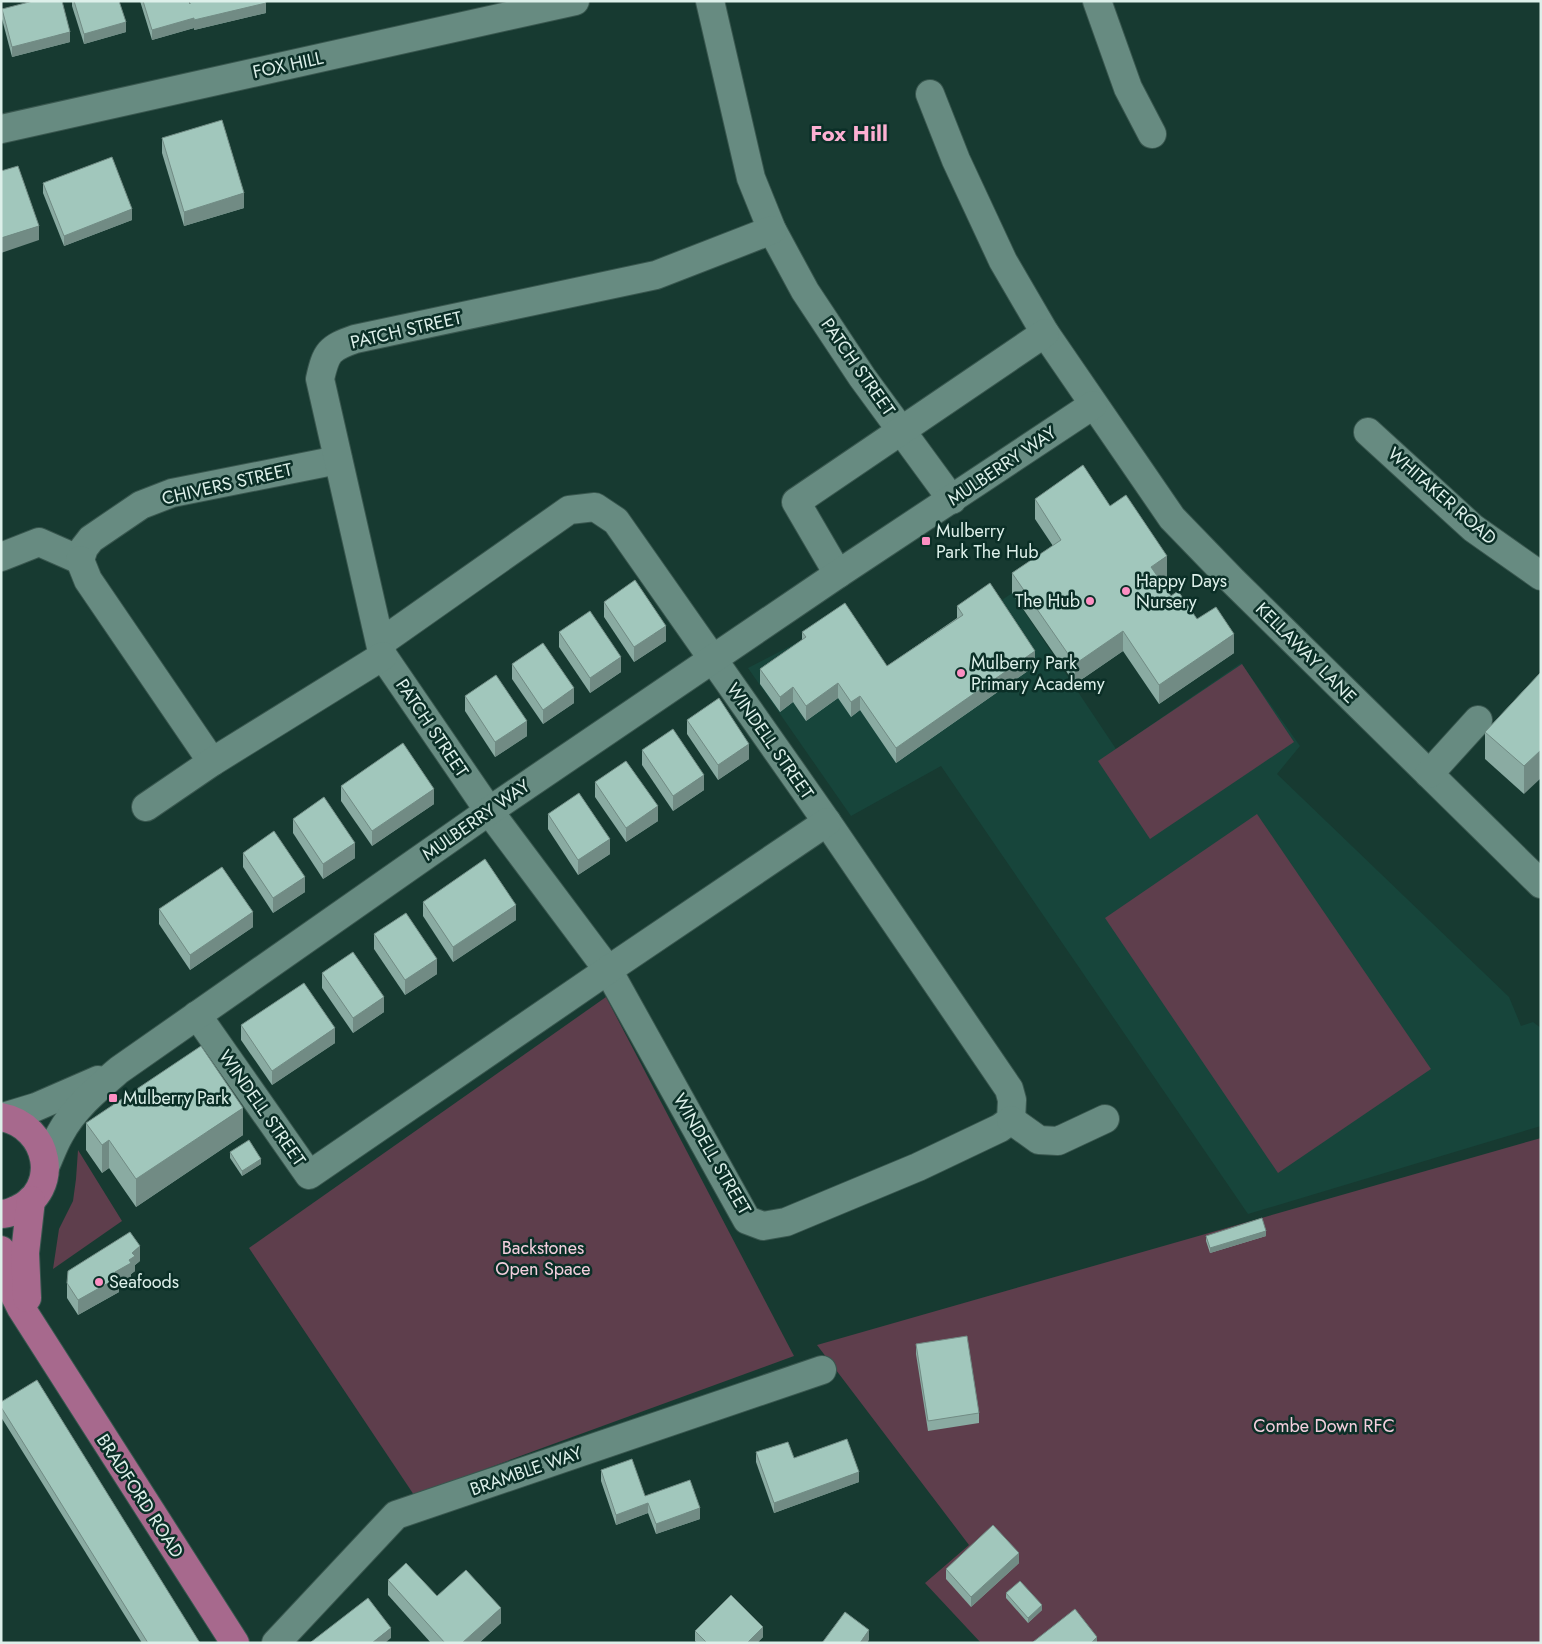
<svg xmlns="http://www.w3.org/2000/svg" width="1542" height="1644" viewBox="0 0 1542 1644" font-family="Jost,sans-serif">
<style>
.built{fill:#17453b}
.green{fill:#5e3e4c}
.lines{fill:none;stroke-linecap:round;stroke-linejoin:round}
.minor-casing{stroke:#39574f;stroke-width:30}
.major-casing{stroke:#39574f;stroke-width:30}
.minor{stroke:#678b81;stroke-width:28}
.major{stroke:#a7698d;stroke-width:28}
.wall{fill:#8aaba2}
.shaded-wall{fill:#718b84}
.building{fill:#a1c7bc;stroke:#718b84}
.poi-dot{fill:#fc8fc2;stroke:#0b2f27;stroke-width:2}
.labels{text-anchor:middle;stroke-width:5;stroke-linejoin:round;paint-order:stroke}
.street-label{font-size:18px;fill:#ddf0ea;stroke:#0b2f27}
.poi-label{font-size:18px;fill:#ddf0ea;stroke:#0b2f27;text-anchor:start}
.park-label{font-size:18px;fill:#f4cfde;stroke:#0b2f27}
.district-label{font-size:22px;font-weight:bold;fill:#fdb0d2;stroke:#0b2f27}
</style>
<rect width="100%" height="100%" fill="#173a31"/>
<!-- built -->
<polygon class="built" points="1012,593 1116,749 1241,663 1300,746 1277,774 1509,997 1521,1026 1533,1022 1541,1028 1541,1126 1248,1214 941,766 851,816 748,668 845,618 887,681"/>
<!-- green -->
<g class="green">
<polygon points="1242,664 1294,742 1150,839 1098,761"/>
<polygon points="1257,814 1431,1069 1278,1173 1105,918"/>
<polygon points="606,997 794,1356 414,1495 249,1248"/>
<polygon points="1541,1138 1541,1643 981,1643 925,1583 969,1545 817,1345"/>
<polygon points="78,1150 122,1221 53,1269 59,1229 73,1201 76,1179"/>
</g>
<g class="lines">
<defs>
<g id="minor">
<polyline points="710,1 751,178 772,230 805,291 862,377 952,500"/>
<polyline points="1097,1 1128,88 1152,134"/>
<polyline points="930,94 956,160 1003,261 1045,333 1172,518 1232,580 1541,884"/>
<polyline points="1,129 575,1"/>
<polyline points="1368,432 1473,528 1541,576"/>
<polyline points="1,557 39,542 80,560 84,548 91,539 141,505 172,493 338,460"/>
<polyline points="80,560 88,580 212,762"/>
<polyline points="838,574 796,502 1045,333"/>
<path d="M 380,643 L 569,510 L 595,507 L 616,521 L 827,822 L 1009,1089 L 1012,1100 L 1011,1120 L 1000,1128 L 918,1167 L 786,1222 L 763,1226 L 747,1220 L 608,970 L 489,811 L 383,656 L 380,643 L 320,379 C 326,352 329,348 355,339 L 656,275 L 772,230"/>
<polyline points="1429,774 1478,720"/>
<polyline points="146,807 212,762 383,656"/>
<polyline points="197,1015 309,1175 608,970 827,822"/>
<polyline points="3,1117 36,1107 98,1080"/>
<polyline points="1011,1120 1039,1140 1058,1141 1105,1119"/>
<path d="M 45,1167 C 50,1156 54,1144 60,1134 C 74,1108 97,1089 119,1070 L 489,811 L 838,574 L 1093,405"/>
<polyline points="276,1643 396,1515 822,1370"/>
</g>
<g id="major">
<path d="M 1,1117 C 50,1126 62,1190 16,1210 C 11,1212 7,1214 1,1214"/>
<polyline points="1,1250 15,1296 21,1308 235,1643"/>
<polyline points="27,1298 25,1253 31,1200"/>
</g>
</defs>
<!-- minor casing -->
<use href="#minor" class="minor-casing"/>
<!-- major casing -->
<use href="#major" class="major-casing"/>
<!-- minor -->
<use href="#minor" class="minor"/>
<!-- major -->
<use href="#major" class="major"/>
</g>
<!-- wall -->
<g class="wall">
<polygon points="72,1 119,1 126,32 84,44 72,6"/>
<polygon points="140,1 265,1 266,13 194,30 194,28 152,40"/>
<polygon points="2,9 70,42 12,57 2,19"/>
<polygon points="162,138 244,208 184,226 162,153"/>
<polygon points="43,183 132,220 64,246 43,193"/>
<polygon points="1035,499 1110,506 1167,576 1160,580 1171,596 1197,619 1234,653 1159,704 1123,651 1075,684 1012,593 1012,573 1053,546 1035,519"/>
<polygon points="604,602 666,641 634,662 604,617"/>
<polygon points="957,606 1035,666 896,763 860,710 851,717 838,698 806,721 793,702 780,712 760,684 760,669 802,640 802,632 887,666 957,618"/>
<polygon points="559,632 621,672 590,693 559,647"/>
<polygon points="512,664 574,703 543,724 512,679"/>
<polygon points="1541,672 1524,794 1485,759 1485,732"/>
<polygon points="465,696 527,736 495,757 465,711"/>
<polygon points="687,720 749,759 718,780 687,734"/>
<polygon points="642,750 704,790 673,811 642,765"/>
<polygon points="595,782 658,821 626,842 595,797"/>
<polygon points="341,786 434,804 372,846 341,801"/>
<polygon points="548,814 610,854 578,875 548,829"/>
<polygon points="293,819 355,858 323,879 293,833"/>
<polygon points="243,853 305,892 273,913 243,867"/>
<polygon points="423,902 516,920 453,962 423,916"/>
<polygon points="159,909 253,927 190,970 159,924"/>
<polygon points="374,934 437,974 405,995 374,949"/>
<polygon points="322,973 384,1012 353,1033 322,988"/>
<polygon points="241,1025 335,1043 272,1085 241,1040"/>
<polygon points="86,1123 243,1135 136,1207 109,1168 102,1173 86,1150"/>
<polygon points="230,1152 261,1164 242,1176 230,1158"/>
<polygon points="1206,1236 1266,1236 1210,1253 1206,1241"/>
<polygon points="140,1261 135,1265 135,1271 131,1274 131,1278 119,1285 119,1292 78,1315 67,1298 67,1283"/>
<polygon points="916,1344 979,1413 979,1423 928,1431 916,1354"/>
<polygon points="1,1402 200,1643 142,1643 1,1417"/>
<polygon points="756,1452 859,1482 774,1513 756,1462"/>
<polygon points="601,1470 645,1496 700,1519 656,1534 648,1513 616,1525 601,1481"/>
<polygon points="1019,1563 971,1607 946,1579 946,1569"/>
<polygon points="388,1580 437,1596 501,1623 479,1643 431,1643 388,1595"/>
<polygon points="1006,1593 1042,1610 1028,1623 1006,1598"/>
<polygon points="695,1631 763,1637 757,1643 697,1643 695,1641"/>
</g>
<!-- shaded-wall -->
<g class="shaded-wall">
<polygon points="266,3 266,13 194,30 194,20"/>
<polygon points="194,18 194,28 152,40 152,30"/>
<polygon points="126,22 126,32 84,44 84,34"/>
<polygon points="70,32 70,42 12,57 12,47"/>
<polygon points="244,193 244,208 184,226 184,212"/>
<polygon points="132,209 132,220 64,246 64,236"/>
<polygon points="39,226 39,240 1,253 1,238"/>
<polygon points="1167,556 1167,576 1151,586 1151,567"/>
<polygon points="666,626 666,641 634,662 634,647"/>
<polygon points="1123,631 1123,651 1075,684 1075,664"/>
<polygon points="1234,634 1234,653 1159,704 1159,685"/>
<polygon points="1035,651 1035,666 896,763 896,748"/>
<polygon points="621,657 621,672 590,693 590,678"/>
<polygon points="838,683 838,698 806,721 806,706"/>
<polygon points="793,687 793,702 780,712 780,697"/>
<polygon points="574,688 574,703 543,724 543,710"/>
<polygon points="860,696 860,710 851,717 851,702"/>
<polygon points="527,721 527,736 495,757 495,742"/>
<polygon points="1541,738 1541,778 1524,794 1524,766"/>
<polygon points="749,744 749,759 718,780 718,765"/>
<polygon points="704,775 704,790 673,811 673,796"/>
<polygon points="434,789 434,804 372,846 372,831"/>
<polygon points="658,806 658,821 626,842 626,828"/>
<polygon points="610,839 610,854 578,875 578,860"/>
<polygon points="355,843 355,858 323,879 323,864"/>
<polygon points="305,877 305,892 273,913 273,898"/>
<polygon points="516,905 516,920 453,962 453,947"/>
<polygon points="253,912 253,927 190,970 190,955"/>
<polygon points="437,959 437,974 405,995 405,980"/>
<polygon points="384,997 384,1012 353,1033 353,1018"/>
<polygon points="335,1028 335,1043 272,1085 272,1071"/>
<polygon points="243,1108 243,1135 136,1207 136,1179"/>
<polygon points="109,1140 109,1168 102,1173 102,1145"/>
<polygon points="261,1159 261,1164 242,1176 242,1171"/>
<polygon points="1266,1231 1266,1236 1210,1253 1210,1248"/>
<polygon points="140,1246 140,1261 135,1265 135,1271 131,1274 131,1278 119,1285 119,1292 78,1315 78,1300 129,1260 132,1253"/>
<polygon points="859,1472 859,1482 774,1513 774,1503"/>
<polygon points="648,1503 648,1513 616,1525 616,1515"/>
<polygon points="700,1508 700,1519 656,1534 656,1524"/>
<polygon points="1019,1553 1019,1563 971,1607 971,1597"/>
<polygon points="1042,1605 1042,1610 1028,1623 1028,1618"/>
<polygon points="501,1608 501,1623 479,1643 462,1643"/>
<polygon points="763,1627 763,1637 757,1643 747,1643"/>
<polygon points="391,1628 391,1638 385,1643 372,1643"/>
<polygon points="869,1630 869,1640 867,1643 860,1643"/>
<polygon points="1097,1637 1097,1643 1091,1643"/>
</g>
<!-- building -->
<g class="building">
<polygon points="33,1 62,1 70,32 12,47 2,9"/>
<polygon points="74,1 119,1 126,22 84,34"/>
<polygon points="143,1 189,1 190,4 189,1 265,1 266,3 194,20 194,18 152,30"/>
<polygon points="222,120 244,193 184,212 162,138"/>
<polygon points="112,157 132,209 64,236 43,183"/>
<polygon points="18,166 39,226 1,238 1,171"/>
<polygon points="1083,465 1110,506 1126,495 1167,556 1151,567 1171,596 1178,591 1197,619 1216,607 1234,634 1159,685 1123,631 1075,664 1012,573 1061,540 1035,499"/>
<polygon points="635,580 666,626 634,647 604,602"/>
<polygon points="990,583 1035,651 896,748 860,696 851,702 838,683 806,706 793,687 780,697 760,669 806,637 802,632 845,603 887,666 963,615 957,606"/>
<polygon points="590,611 621,657 590,678 559,632"/>
<polygon points="543,643 574,688 543,710 512,664"/>
<polygon points="1541,672 1541,750 1524,766 1485,732"/>
<polygon points="496,675 527,721 495,742 465,696"/>
<polygon points="719,698 749,744 718,765 687,720"/>
<polygon points="673,729 704,775 673,796 642,750"/>
<polygon points="403,743 434,789 372,831 341,786"/>
<polygon points="626,761 658,806 626,828 595,782"/>
<polygon points="579,793 610,839 578,860 548,814"/>
<polygon points="324,797 355,843 323,864 293,819"/>
<polygon points="274,831 305,877 273,898 243,853"/>
<polygon points="485,859 516,905 453,947 423,902"/>
<polygon points="222,867 253,912 190,955 159,909"/>
<polygon points="406,913 437,959 405,980 374,934"/>
<polygon points="353,952 384,997 353,1018 322,973"/>
<polygon points="304,983 335,1028 272,1071 241,1025"/>
<polygon points="201,1046 243,1108 136,1179 109,1140 102,1145 86,1123"/>
<polygon points="249,1140 261,1159 242,1171 230,1152"/>
<polygon points="1262,1218 1266,1231 1210,1248 1206,1236"/>
<polygon points="130,1232 140,1246 132,1253 135,1256 129,1260 131,1263 115,1272 119,1277 78,1300 67,1283 68,1271"/>
<polygon points="967,1336 979,1413 928,1421 916,1344"/>
<polygon points="37,1380 200,1643 148,1643 1,1407 1,1402"/>
<polygon points="847,1439 859,1472 774,1503 756,1452 788,1442 794,1458"/>
<polygon points="632,1459 645,1496 690,1480 700,1508 656,1524 648,1503 616,1515 601,1470"/>
<polygon points="993,1525 1019,1553 971,1597 946,1569"/>
<polygon points="406,1563 437,1596 466,1570 501,1608 462,1643 445,1643 388,1580"/>
<polygon points="1020,1581 1042,1605 1028,1618 1006,1593"/>
<polygon points="731,1595 763,1627 747,1643 707,1643 695,1631"/>
<polygon points="368,1598 391,1628 372,1643 312,1643 311,1642"/>
<polygon points="1075,1609 1097,1637 1091,1643 1034,1643 1033,1642"/>
<polygon points="845,1612 869,1630 860,1643 822,1643"/>
</g>
<!-- markers -->
<g class="poi-dot">
<rect x="921" y="536" width="10" height="10" rx="2.5"/>
<circle cx="1126" cy="591" r="5"/>
<circle cx="1090" cy="601" r="5"/>
<circle cx="961" cy="673" r="5"/>
<rect x="108" y="1093" width="10" height="10" rx="2.5"/>
<circle cx="99" cy="1282" r="5"/>
</g>
<g class="labels">
<!-- street labels -->
<g class="street-label">
<text transform="translate(288 65) rotate(-12)" y="6">FOX HILL</text>
<text transform="translate(406 330) rotate(-13)" y="6">PATCH STREET</text>
<text transform="translate(858 367) rotate(55)" y="6">PATCH STREET</text>
<text transform="translate(1002 466) rotate(-34)" y="6">MULBERRY WAY</text>
<text transform="translate(227 484) rotate(-13)" y="6">CHIVERS STREET</text>
<text transform="translate(1442 496) rotate(41)" y="6">WHITAKER ROAD</text>
<text transform="translate(1306 653) rotate(45)" y="6">KELLAWAY LANE</text>
<text transform="translate(432 728) rotate(56)" y="6">PATCH STREET</text>
<text transform="translate(770 741) rotate(55)" y="6">WINDELL STREET</text>
<text transform="translate(476 820) rotate(-35)" y="6">MULBERRY WAY</text>
<text transform="translate(262 1108) rotate(55)" y="6">WINDELL STREET</text>
<text transform="translate(712 1154) rotate(60)" y="6">WINDELL STREET</text>
<text transform="translate(526 1471) rotate(-19)" y="6">BRAMBLE WAY</text>
<text transform="translate(140 1496) rotate(57)" y="6">BRADFORD ROAD</text>
</g>
<!-- poi labels -->
<g class="poi-label">
<text x="936" y="537">Mulberry<tspan x="936" dy="21">Park The Hub</tspan></text>
<text x="1136" y="587">Happy Days<tspan x="1136" dy="21">Nursery</tspan></text>
<text x="1080" y="607" text-anchor="end">The Hub</text>
<text x="971" y="669">Mulberry Park<tspan x="971" dy="21">Primary Academy</tspan></text>
<text x="123" y="1104">Mulberry Park</text>
<text x="109" y="1288">Seafoods</text>
</g>
<!-- park labels -->
<g class="park-label">
<text x="543" y="1254">Backstones<tspan x="543" dy="21">Open Space</tspan></text>
<text x="1324" y="1432">Combe Down RFC</text>
</g>
<!-- district labels -->
<g class="district-label">
<text x="849" y="141">Fox Hill</text>
</g>
</g>
<!-- border -->
<rect width="1542" height="1644" fill="none" stroke="#ddf0ea" stroke-width="5"/>
</svg>
